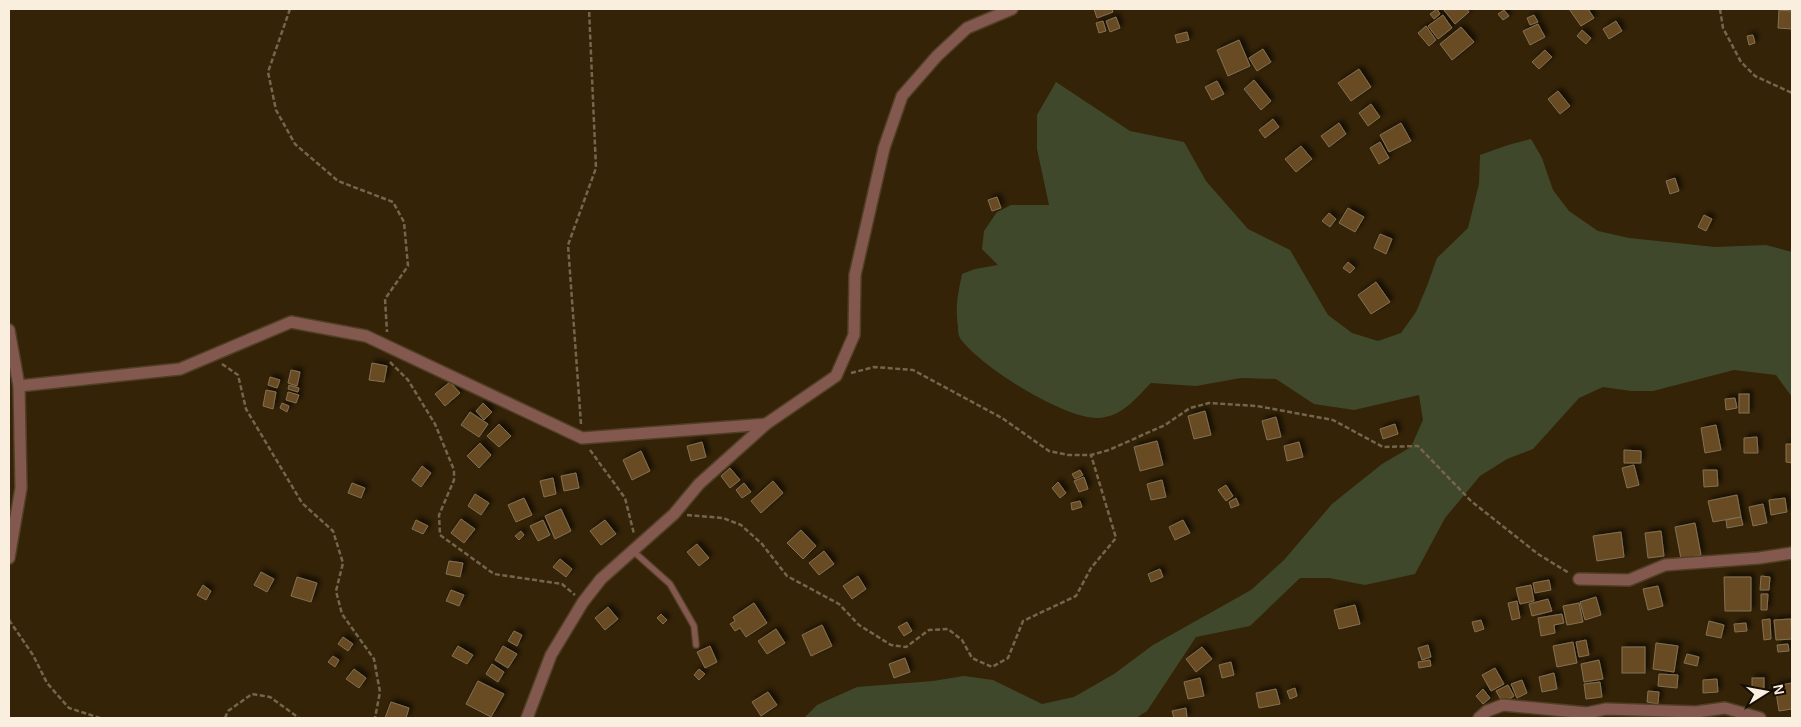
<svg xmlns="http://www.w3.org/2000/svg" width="1801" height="727" viewBox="0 0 1801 727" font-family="Arial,sans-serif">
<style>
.green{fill:#40482b}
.building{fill:#674c22;stroke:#847053;filter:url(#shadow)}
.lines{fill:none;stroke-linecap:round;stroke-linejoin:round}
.service-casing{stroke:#503f25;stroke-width:8}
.minor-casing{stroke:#503f25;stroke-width:14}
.path{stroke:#74654d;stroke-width:2.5;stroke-dasharray:5 2.5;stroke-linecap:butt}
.service{stroke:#82584f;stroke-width:5.5}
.minor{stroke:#82584f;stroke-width:11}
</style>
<defs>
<filter id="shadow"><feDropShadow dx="3.5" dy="-3.5" stdDeviation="2.5" flood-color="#0009"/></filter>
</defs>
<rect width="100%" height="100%" fill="#342307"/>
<!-- green -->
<path class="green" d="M 1056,82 L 1130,131 L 1184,142 L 1206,181 L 1248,229 L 1290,250 L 1328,315 L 1352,333 L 1378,341 L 1401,333 L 1416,312 L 1427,286 L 1437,258 L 1468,228 L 1479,184 L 1480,155 L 1508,145 L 1531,139 L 1542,158 L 1553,190 L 1569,211 L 1598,231 L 1629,238 L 1715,247 L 1766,245 L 1792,252 L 1792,397 L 1776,375 L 1734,370 L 1653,391 L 1631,391 L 1603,387 L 1579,398 L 1533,449 L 1507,459 L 1480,476 L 1445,518 L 1415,574 L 1365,585 L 1329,578 L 1300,578 L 1250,626 L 1196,637 L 1147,711 L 1136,718 L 804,718 L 817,705 L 857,687 L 933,681 L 964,676 L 993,680 L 1042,704 L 1074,697 L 1114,674 L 1153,645 L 1251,590 L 1284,560 L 1332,504 L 1382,464 L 1411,447 L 1423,420 L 1419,395 L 1354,410 L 1314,404 L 1276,379 L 1241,378 L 1196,386 L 1151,383 C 1135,399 1123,416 1099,418 C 1065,420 978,365 960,338 C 958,335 958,330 958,327 C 955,305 958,295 962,274 L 975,269 L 998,265 L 982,249 L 984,231 L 997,212 L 1011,205 L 1049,205 L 1037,149 L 1037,115 Z"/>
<!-- building -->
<g class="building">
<polygon points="1094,9 1112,9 1113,12 1097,18"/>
<polygon points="1437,9 1440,14 1434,19 1430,14"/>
<polygon points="1446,9 1467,9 1469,12 1455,24 1444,10"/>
<polygon points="1569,9 1588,9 1594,18 1581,26"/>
<polygon points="1504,10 1509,16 1503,20 1498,14"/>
<polygon points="1779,10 1792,11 1792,29 1778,28"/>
<polygon points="1443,15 1452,28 1438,39 1428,26"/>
<polygon points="1534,15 1538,22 1530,25 1527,18"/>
<polygon points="1116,17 1120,28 1110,32 1106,21"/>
<polygon points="1103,21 1106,31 1099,33 1096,23"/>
<polygon points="1616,21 1622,31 1609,39 1603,29"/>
<polygon points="1538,24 1545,37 1530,45 1523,31"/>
<polygon points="1426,26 1436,40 1429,46 1418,33"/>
<polygon points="1461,27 1474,42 1452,60 1440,44"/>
<polygon points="1582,30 1591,38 1586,44 1577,36"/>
<polygon points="1187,32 1189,40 1177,43 1175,35"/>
<polygon points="1753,35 1755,43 1749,45 1747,36"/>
<polygon points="1239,40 1250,66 1228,76 1217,50"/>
<polygon points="1263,49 1271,62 1257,71 1249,58"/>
<polygon points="1545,50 1552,57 1539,69 1532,62"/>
<polygon points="1359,69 1371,87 1351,101 1338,83"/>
<polygon points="1254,80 1271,101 1261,110 1244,89"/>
<polygon points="1217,81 1224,94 1212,100 1205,87"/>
<polygon points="1558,91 1570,106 1560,114 1548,99"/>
<polygon points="1371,104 1380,117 1368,126 1359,113"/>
<polygon points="1273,119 1279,127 1265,138 1259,130"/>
<polygon points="1339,123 1346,134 1329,147 1321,136"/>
<polygon points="1401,123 1411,141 1389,152 1380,135"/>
<polygon points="1380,142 1389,158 1379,164 1370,148"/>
<polygon points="1301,146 1312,159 1296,172 1285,159"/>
<polygon points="1675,178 1679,191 1670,194 1666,181"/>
<polygon points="997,197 1001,208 992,211 988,200"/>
<polygon points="1348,208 1364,217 1355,232 1339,223"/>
<polygon points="1329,213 1336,219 1330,227 1322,221"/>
<polygon points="1704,215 1712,219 1706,231 1698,227"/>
<polygon points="1380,234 1392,239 1386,254 1374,248"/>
<polygon points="1348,262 1355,268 1350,273 1343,268"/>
<polygon points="1376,282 1390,302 1371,314 1358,295"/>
<polygon points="372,363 387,366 384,382 369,380"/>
<polygon points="291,370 300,372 297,386 288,383"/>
<polygon points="270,377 280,380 277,388 268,385"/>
<polygon points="450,382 460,393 445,406 435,394"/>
<polygon points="289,385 299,388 298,392 288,389"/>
<polygon points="266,390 276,392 273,409 263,406"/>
<polygon points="288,392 299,395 296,403 286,400"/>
<rect x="1739" y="394" width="10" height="19"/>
<polygon points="1735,398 1737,408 1726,410 1725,399"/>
<polygon points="282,403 289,406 287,412 280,408"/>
<polygon points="483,403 492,412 484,420 476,411"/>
<polygon points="1205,411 1211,435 1194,439 1188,416"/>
<polygon points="470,412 488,424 479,437 461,425"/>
<polygon points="1276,417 1281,437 1267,440 1262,421"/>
<polygon points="499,424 511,436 499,447 487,436"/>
<polygon points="1395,424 1398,434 1383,439 1380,429"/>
<polygon points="1716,425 1721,450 1705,453 1701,428"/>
<polygon points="1757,437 1758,453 1744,453 1744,438"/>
<polygon points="1157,441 1163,465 1140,471 1134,447"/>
<polygon points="702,442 706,457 691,461 687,446"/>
<polygon points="1299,442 1303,457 1287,461 1284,446"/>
<polygon points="480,443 491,455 479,468 467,456"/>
<polygon points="1786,444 1792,444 1792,463 1786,462"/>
<polygon points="1624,450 1641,451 1641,463 1624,463"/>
<polygon points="641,451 650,471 632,480 623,460"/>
<polygon points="1634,465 1639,485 1627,488 1622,468"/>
<polygon points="422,466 431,473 421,487 412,480"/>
<polygon points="730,468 740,480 730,488 721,476"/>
<polygon points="1080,470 1083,475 1075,479 1072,474"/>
<polygon points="1703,470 1717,470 1718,486 1704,487"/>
<polygon points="576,473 579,488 564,491 561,476"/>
<polygon points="1084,477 1088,489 1079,492 1074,481"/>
<polygon points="553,478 556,494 544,497 540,481"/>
<polygon points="1162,480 1166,497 1151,500 1147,484"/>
<polygon points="773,481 783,493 761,513 751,501"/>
<polygon points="1058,482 1066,493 1060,498 1052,488"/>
<polygon points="352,483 365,488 361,498 348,493"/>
<polygon points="744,483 751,492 742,498 736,490"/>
<polygon points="1226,485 1233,496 1226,501 1218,490"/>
<polygon points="475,494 489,503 481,515 468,506"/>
<polygon points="1737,495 1741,517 1713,522 1708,501"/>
<polygon points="524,498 532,515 516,522 508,505"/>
<polygon points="1236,498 1239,505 1231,508 1229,502"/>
<polygon points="1785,498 1787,512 1771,515 1769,500"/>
<polygon points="1080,501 1082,507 1072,510 1071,503"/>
<polygon points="1763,504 1767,523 1753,526 1749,507"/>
<polygon points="561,509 571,531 555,539 545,516"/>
<polygon points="1741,517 1743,525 1727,528 1726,520"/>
<polygon points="461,519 475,529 464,543 451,533"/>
<polygon points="416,520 428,526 423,534 412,529"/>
<polygon points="543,520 550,535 538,541 530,526"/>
<polygon points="605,520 616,534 601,545 590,531"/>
<polygon points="1183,520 1190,533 1175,540 1169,527"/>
<polygon points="1695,523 1701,555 1681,559 1675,527"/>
<polygon points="801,530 816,546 803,559 787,543"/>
<polygon points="521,531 524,535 519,540 515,536"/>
<polygon points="1661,531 1664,556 1648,558 1645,533"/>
<polygon points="1621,532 1624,557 1597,561 1593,536"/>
<polygon points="697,544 709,558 699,566 687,552"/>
<polygon points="824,551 834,564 819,575 809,563"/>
<polygon points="560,559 572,569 566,577 553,567"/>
<polygon points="449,561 463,563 460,577 446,574"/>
<polygon points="1160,569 1163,577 1151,582 1148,574"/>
<polygon points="261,572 274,579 267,592 254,585"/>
<polygon points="858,576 866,589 852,599 843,586"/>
<polygon points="1761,576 1770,577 1769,590 1760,590"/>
<polygon points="297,577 317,583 311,602 291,596"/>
<polygon points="1724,577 1751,577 1751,611 1725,611"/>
<polygon points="1549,580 1551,590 1535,593 1533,583"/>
<polygon points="203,585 211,591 206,600 197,595"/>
<polygon points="1531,585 1534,601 1520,604 1516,588"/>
<polygon points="1658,586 1663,606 1648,610 1643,589"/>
<polygon points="451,590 464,595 459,606 446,601"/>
<polygon points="1761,594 1768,594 1767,610 1761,610"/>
<polygon points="1596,597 1601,615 1585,620 1580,602"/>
<polygon points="1548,599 1552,611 1532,616 1529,604"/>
<polygon points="1517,601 1520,618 1512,620 1508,603"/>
<polygon points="754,603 767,623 746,637 740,628 735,631 730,624 735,621 733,617"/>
<polygon points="1579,603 1583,622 1567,625 1563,606"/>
<polygon points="1355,605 1360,624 1339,629 1334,610"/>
<polygon points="608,607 618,619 605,630 595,618"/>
<polygon points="661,614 667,620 663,624 657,618"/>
<polygon points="1562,614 1564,623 1554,625 1555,633 1541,636 1538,618"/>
<polygon points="1770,619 1771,639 1764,640 1762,620"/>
<polygon points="1791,619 1792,639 1776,640 1774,620"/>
<polygon points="1481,620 1484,629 1475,632 1472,622"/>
<polygon points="1709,621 1724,625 1721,638 1706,635"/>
<polygon points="907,622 912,631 904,636 898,627"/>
<polygon points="1746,623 1747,631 1735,632 1734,624"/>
<polygon points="822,625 832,646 811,656 802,635"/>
<polygon points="776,629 785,643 767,654 758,641"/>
<polygon points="514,631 522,635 517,646 508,641"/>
<polygon points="343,637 353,644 348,651 338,644"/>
<polygon points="1586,640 1589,655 1579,657 1576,642"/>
<polygon points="1573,642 1577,663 1557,667 1553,646"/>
<polygon points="1656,643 1678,646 1674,672 1653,669"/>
<polygon points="1788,644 1789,651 1778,652 1777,645"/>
<polygon points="1428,645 1431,657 1422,660 1418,648"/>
<polygon points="458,646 473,655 467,664 452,656"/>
<polygon points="503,646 517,654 508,668 495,660"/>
<polygon points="710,646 717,662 705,668 697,652"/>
<polygon points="1202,647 1212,659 1196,672 1186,659"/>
<rect x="1622" y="647" width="23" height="26"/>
<polygon points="1687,654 1699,657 1697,666 1684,663"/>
<polygon points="333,656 339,660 335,667 328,662"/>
<polygon points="905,658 910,672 894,678 889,664"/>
<polygon points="1430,660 1431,666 1419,668 1418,662"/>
<polygon points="1599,660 1603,679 1584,682 1581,664"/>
<polygon points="1231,662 1234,675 1222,678 1219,665"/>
<polygon points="492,664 504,672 498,682 486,674"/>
<polygon points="1495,668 1504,684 1491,691 1482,675"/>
<polygon points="354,669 366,678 359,688 346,679"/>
<polygon points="699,669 705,674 699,680 694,675"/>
<polygon points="1554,673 1557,689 1542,692 1539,677"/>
<polygon points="1659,674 1678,675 1677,688 1658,686"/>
<polygon points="1200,678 1204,696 1188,699 1184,682"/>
<rect x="1752" y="678" width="12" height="18"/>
<polygon points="1717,679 1718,692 1703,693 1703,680"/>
<polygon points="1522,680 1527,693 1517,698 1511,684"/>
<polygon points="478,681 504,694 491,717 466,704"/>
<polygon points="1600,682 1602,697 1586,699 1584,684"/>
<polygon points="1792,683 1792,709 1779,711 1775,686"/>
<polygon points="1508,685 1514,696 1503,703 1496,691"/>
<polygon points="1295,688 1297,696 1290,699 1287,691"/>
<polygon points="1276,689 1280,704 1259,708 1256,693"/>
<polygon points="1483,689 1490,698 1483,704 1476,696"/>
<polygon points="1648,691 1659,692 1658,704 1647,702"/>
<polygon points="768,692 777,705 761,716 752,702"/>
<polygon points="391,702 409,708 406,718 385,718"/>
<polygon points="1186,708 1187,718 1174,718 1172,711"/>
</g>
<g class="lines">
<defs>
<polyline id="service" points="633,551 670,584 694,626 696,645"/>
<g id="minor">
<polyline points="9,330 19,386 21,488 9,558"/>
<polyline points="19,386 180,369 291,322 366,336 582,438 766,424"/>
<polyline points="1579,579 1629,580 1665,565 1759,558 1792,553"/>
<polyline points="527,718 551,655 583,602 601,579 674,514 699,484 766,424 836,376 854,335 855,275 884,148 902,96 937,56 967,28 1012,9"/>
<polyline points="1479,718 1487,711 1503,705 1587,713 1606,709 1696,712 1725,708 1760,718"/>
</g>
</defs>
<!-- service casing -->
<use href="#service" class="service-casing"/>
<!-- minor casing -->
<use href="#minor" class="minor-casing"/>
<!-- path -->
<g class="path">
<polyline points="290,9 268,72 276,110 295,144 338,181 393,202 404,222 408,266 385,299 387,332"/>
<polyline points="1720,9 1723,28 1741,62 1755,76 1792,93"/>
<polyline points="390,362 408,380 435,424 454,470 454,480 439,515 440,535 494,574 562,584 575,595"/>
<polyline points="222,364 238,375 246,409 302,503 333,531 343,563 336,591 342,614 374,659 380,692 375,718"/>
<polyline points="851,373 874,367 913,370 1002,418 1049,451 1068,455 1091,455 1109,450 1165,425 1190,408 1209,403 1257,406 1333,420 1383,447 1418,446 1471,501 1538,554 1569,573"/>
<polyline points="581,424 568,245 596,168 589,9"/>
<polyline points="590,450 625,498 634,534"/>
<polyline points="687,515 723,518 741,525 762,544 787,576 839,604 859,625 891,645 906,647 929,630 948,629 962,640 972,658 992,667 1008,658 1023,621 1076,596 1091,568 1116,538 1091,455"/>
<polyline points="9,620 33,655 47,683 69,708 100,718"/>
<polyline points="225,718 228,711 252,694 270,697 299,718"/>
</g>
<!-- service -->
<use href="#service" class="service"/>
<!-- minor -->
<use href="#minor" class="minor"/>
</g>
<!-- border -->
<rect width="1801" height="727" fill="none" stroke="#faeedf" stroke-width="20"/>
<!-- north arrow -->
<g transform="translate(1766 692) rotate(79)" stroke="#160e04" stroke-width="4" paint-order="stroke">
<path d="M0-4L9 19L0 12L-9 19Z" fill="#faeedf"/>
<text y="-8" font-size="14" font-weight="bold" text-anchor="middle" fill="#faeedf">N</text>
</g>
</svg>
